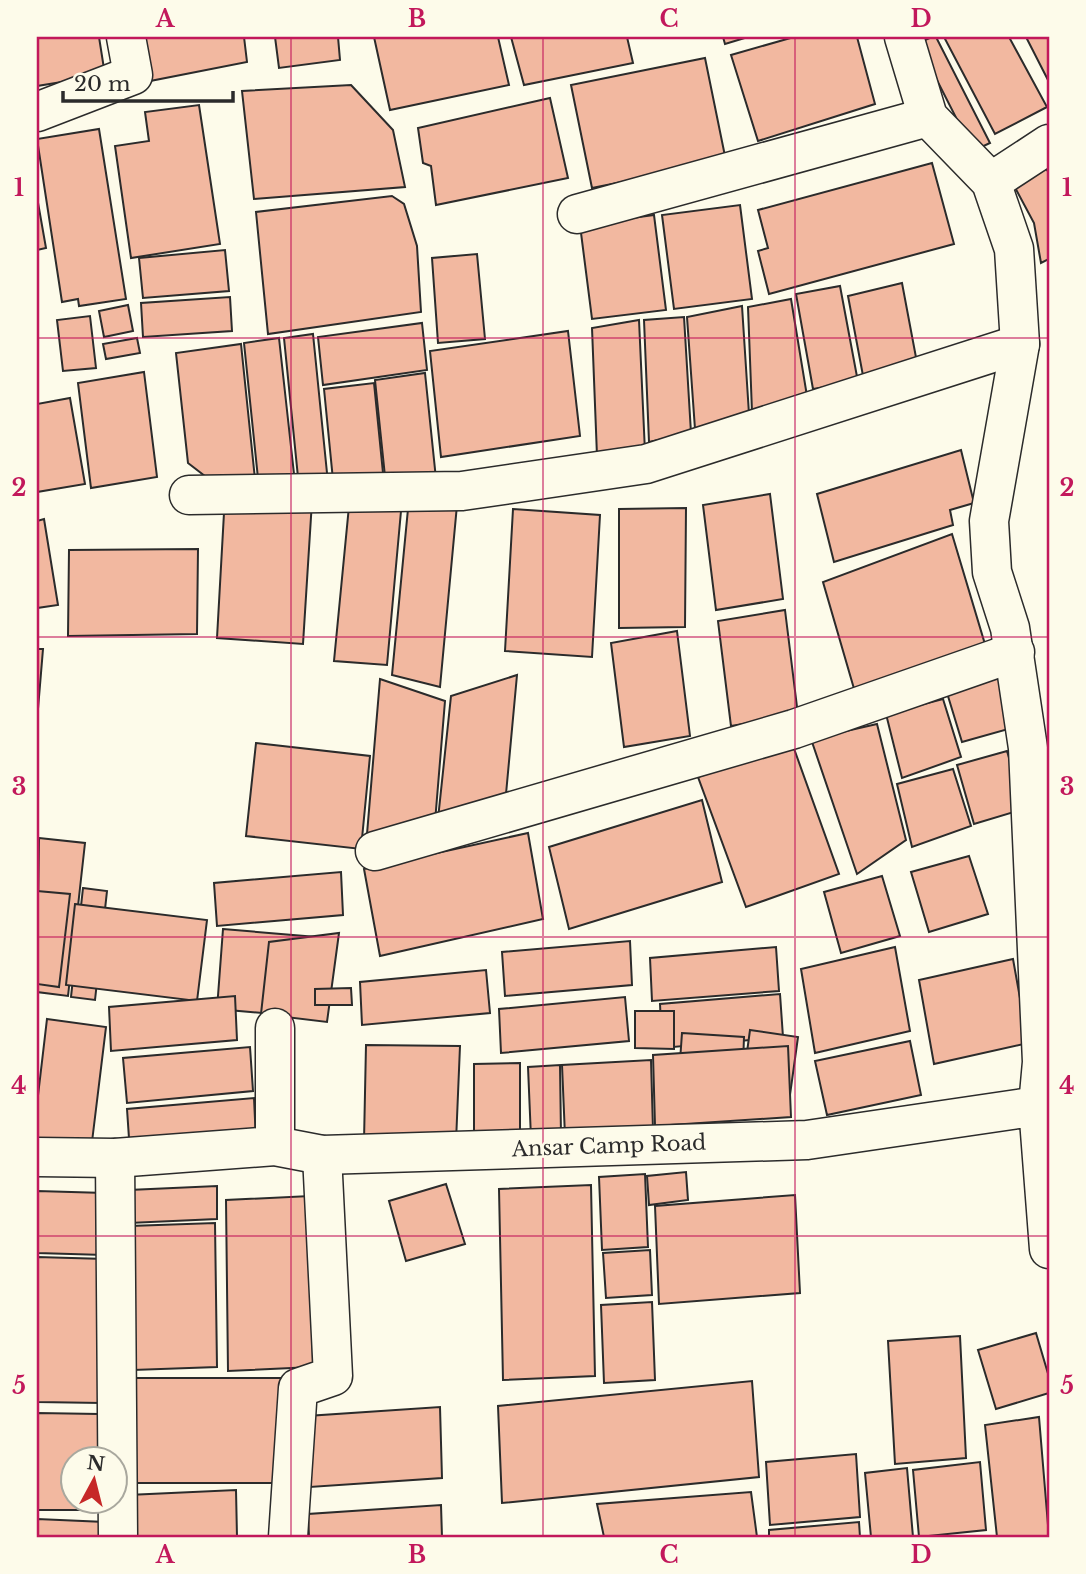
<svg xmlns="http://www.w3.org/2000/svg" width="1086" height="1574" viewBox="0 0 1086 1574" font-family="'Libre Baskerville',serif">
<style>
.building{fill:#f2b8a0;stroke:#2b2b2b;stroke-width:2}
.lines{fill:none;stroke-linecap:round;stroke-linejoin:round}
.minor-casing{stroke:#2b2b2b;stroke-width:41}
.minor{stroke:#fdfbea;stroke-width:38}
.grid{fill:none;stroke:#c2185b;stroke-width:2;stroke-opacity:0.55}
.labels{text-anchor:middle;stroke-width:5;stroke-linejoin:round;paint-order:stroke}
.street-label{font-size:21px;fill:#2b2b2b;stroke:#fdfbea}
.neatline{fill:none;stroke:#c2185b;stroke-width:2.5}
.grid-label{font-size:23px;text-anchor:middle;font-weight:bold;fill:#c2185b}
</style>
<rect width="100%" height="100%" fill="#fdfbea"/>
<!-- building -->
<g class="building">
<polygon points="37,37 99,37 105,75 37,86"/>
<polygon points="138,37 244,37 247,62 145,82"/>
<polygon points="275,37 338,37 340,60 279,68"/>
<polygon points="374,37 498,37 509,85 390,110"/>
<polygon points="511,37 627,37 633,63 524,85"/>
<polygon points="723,37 748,37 725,44"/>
<polygon points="794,37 857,37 875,104 758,141 731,55"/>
<polygon points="932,37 936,37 990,143 973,151 918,43"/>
<polygon points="944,37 1009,37 1047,107 995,134"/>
<polygon points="1026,37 1049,37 1049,82"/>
<polygon points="705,58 726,161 592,188 571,85"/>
<polygon points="351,85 393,130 405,187 254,199 242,91"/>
<polygon points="550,98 568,178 436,205 431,166 423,163 418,128"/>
<polygon points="199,105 220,244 131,258 115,146 149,141 145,112"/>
<polygon points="99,129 126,299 79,306 78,299 62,302 37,139"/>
<polygon points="1040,160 1049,173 1049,259 1041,263 1034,223 1012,182"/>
<polygon points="932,163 954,244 769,294 758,251 768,248 758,210"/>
<polygon points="392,196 404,204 417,246 421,312 268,334 256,212"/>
<polygon points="37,197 46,248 37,250"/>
<polygon points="740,205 752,299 674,309 662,215"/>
<polygon points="654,215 666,310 592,319 580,225"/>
<polygon points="225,250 229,291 143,298 139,258"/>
<polygon points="477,254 485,339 438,343 432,258"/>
<polygon points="902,283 918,368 864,381 848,296"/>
<polygon points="840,286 858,382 813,389 796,294"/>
<polygon points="230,297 232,331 143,337 141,303"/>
<polygon points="791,299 807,396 752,412 748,307"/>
<polygon points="128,305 133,331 104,337 99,311"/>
<polygon points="742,306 749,414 695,429 687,317"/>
<polygon points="90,316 96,368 63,371 57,320"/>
<polygon points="684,317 691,433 649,442 644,320"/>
<polygon points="639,320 645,452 597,456 592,328"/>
<polygon points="422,323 427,370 323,385 318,337"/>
<polygon points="568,331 580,436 441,457 430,351"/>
<polygon points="313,334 328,483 299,487 284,338"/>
<polygon points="137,338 140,353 106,359 103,344"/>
<polygon points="279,338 295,483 259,488 244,343"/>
<polygon points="241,344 256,489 214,483 188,463 176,353"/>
<polygon points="144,372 157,477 91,488 78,383"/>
<polygon points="425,373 436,479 386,486 375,380"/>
<polygon points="374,383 384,483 334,490 324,389"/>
<polygon points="70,398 85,484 37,492 37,404"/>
<polygon points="961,450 974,503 950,510 953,525 834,562 817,494"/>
<polygon points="770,494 783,599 716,610 703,505"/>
<polygon points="225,495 312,501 303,644 217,638"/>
<polygon points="457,505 440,687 392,675 408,509"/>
<polygon points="349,506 401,511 387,665 334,661"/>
<polygon points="686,508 685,627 619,628 619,509"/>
<polygon points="513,509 600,515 592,657 505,651"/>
<polygon points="44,519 58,605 37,608 37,521"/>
<polygon points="952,534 987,651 857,699 823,582"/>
<polygon points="198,549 197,634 68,636 69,550"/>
<polygon points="785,610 798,715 731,726 718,621"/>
<polygon points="677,631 690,736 624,747 611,643"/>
<polygon points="37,649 43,649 37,721"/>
<polygon points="1002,666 1019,726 962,742 944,683"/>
<polygon points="517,675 506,794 438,819 451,696"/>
<polygon points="380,679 445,701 435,822 366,846"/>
<polygon points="943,699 961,757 902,778 886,714"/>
<polygon points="877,724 906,840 857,874 811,739"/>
<polygon points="256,743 370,756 361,849 246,836"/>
<polygon points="792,743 839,874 746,907 698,777"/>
<polygon points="1007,751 1024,809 974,824 957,765"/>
<polygon points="953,769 971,826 912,847 897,784"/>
<polygon points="702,800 722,882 569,929 549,847"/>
<polygon points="528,833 543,919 380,956 364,869"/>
<polygon points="39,838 85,843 68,996 37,992"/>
<polygon points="969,856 988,914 929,932 911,872"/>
<polygon points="341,872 343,915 217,926 214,883"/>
<polygon points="882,876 900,936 841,953 824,892"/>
<polygon points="83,888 107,891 95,1000 71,997"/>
<polygon points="37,891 70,894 59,987 37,984"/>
<polygon points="75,904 207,920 197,1001 66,985"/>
<polygon points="223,929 316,937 309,1017 217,1009"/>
<polygon points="339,933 327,1022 261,1014 269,942"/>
<polygon points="630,941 632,985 505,996 502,952"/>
<polygon points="776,947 779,991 652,1001 650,958"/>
<polygon points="895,947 910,1031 815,1053 801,969"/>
<polygon points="1013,959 1028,1043 934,1064 919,980"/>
<polygon points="486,970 490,1013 362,1025 360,982"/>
<polygon points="351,988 352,1005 315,1005 315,989"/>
<polygon points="780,994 783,1037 662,1048 660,1004"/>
<polygon points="235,996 237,1040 111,1051 109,1007"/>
<polygon points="625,997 629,1041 501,1053 499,1009"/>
<polygon points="635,1011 674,1011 674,1049 635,1048"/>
<polygon points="47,1019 106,1027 91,1150 37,1144 37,1104"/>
<polygon points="750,1030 798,1037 790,1095 742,1089"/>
<polygon points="682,1033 744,1037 743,1065 680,1061"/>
<polygon points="910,1041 921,1095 827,1115 815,1061"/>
<polygon points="366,1045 460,1046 456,1142 364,1141"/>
<polygon points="788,1046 791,1117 655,1126 653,1055"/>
<polygon points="250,1047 253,1091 127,1103 123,1058"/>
<polygon points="651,1060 653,1130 565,1136 562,1065"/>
<polygon points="520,1063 520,1138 474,1139 474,1064"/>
<polygon points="560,1065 561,1136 531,1138 528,1067"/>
<polygon points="254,1098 256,1141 130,1153 127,1109"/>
<polygon points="686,1172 688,1200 649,1205 647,1176"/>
<polygon points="645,1174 648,1247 602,1250 599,1177"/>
<polygon points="446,1184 465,1244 406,1261 389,1201"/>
<polygon points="591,1185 595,1376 503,1380 499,1189"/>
<polygon points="217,1186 217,1219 129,1223 129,1190"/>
<polygon points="37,1191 105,1193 104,1255 37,1253"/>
<polygon points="795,1195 800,1293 659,1304 655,1206"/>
<polygon points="310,1196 313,1367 228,1371 226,1200"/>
<polygon points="215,1223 217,1367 133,1370 130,1226"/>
<polygon points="650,1250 652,1295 606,1298 603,1253"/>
<polygon points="37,1257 106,1259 102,1403 37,1402"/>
<polygon points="652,1302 655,1380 604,1383 601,1305"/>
<polygon points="1036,1333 1049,1377 1049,1393 996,1409 978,1350"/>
<polygon points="960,1336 966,1458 895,1464 888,1341"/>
<polygon points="134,1378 290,1378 288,1483 133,1483"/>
<polygon points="752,1381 759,1477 502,1503 498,1406"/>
<polygon points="440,1407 442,1478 310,1487 307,1416"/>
<polygon points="37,1413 99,1414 98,1458 74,1458 74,1500 97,1500 96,1510 37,1510"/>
<polygon points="1039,1417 1049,1537 997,1537 985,1425"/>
<polygon points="856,1454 860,1517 770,1525 766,1462"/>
<polygon points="980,1462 986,1530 919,1537 913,1470"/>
<polygon points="907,1468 913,1537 871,1537 865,1473"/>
<polygon points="236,1490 237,1537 128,1537 128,1495"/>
<polygon points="751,1492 757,1537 604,1537 597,1504"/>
<polygon points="441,1505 442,1537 309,1537 308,1514"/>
<polygon points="37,1519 105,1522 105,1537 37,1537"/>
<polygon points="859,1522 860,1537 769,1537 769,1530"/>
</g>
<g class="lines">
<defs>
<g id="minor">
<polyline points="904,37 928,117 991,182 1014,249 1020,344 989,521 992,572 1010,628 1028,748 1042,1062 1038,1106"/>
<polyline points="37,112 133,75 126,37"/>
<polyline points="991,182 1049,144"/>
<polyline points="577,214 928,117"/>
<polyline points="189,495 462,491 646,464 1020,344"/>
<polyline points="375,851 794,729 1015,652"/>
<polyline points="275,1146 275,1028"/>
<polyline points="37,1157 115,1158 275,1146 322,1155 807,1140 1038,1106 1049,1249"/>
<polyline points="115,1158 118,1537"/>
<polyline points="288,1537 298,1388 333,1376 322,1155"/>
</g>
</defs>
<!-- minor casing -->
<use href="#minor" class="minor-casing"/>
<!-- minor -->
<use href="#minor" class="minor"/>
</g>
<!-- grid -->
<path class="grid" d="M 291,37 L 291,1537M 543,37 L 543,1537M 795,37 L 795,1537M 37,338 L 1049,338M 37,637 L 1049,637M 37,937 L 1049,937M 37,1236 L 1049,1236"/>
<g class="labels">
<!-- street labels -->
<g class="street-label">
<text transform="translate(609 1146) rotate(-2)" y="7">Ansar Camp Road</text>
</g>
</g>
<!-- border -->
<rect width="1086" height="1574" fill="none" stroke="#fdfbea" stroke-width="77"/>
<!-- north arrow -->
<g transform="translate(94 1480) rotate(7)"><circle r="33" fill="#fdfbea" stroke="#a9a89e" stroke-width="2"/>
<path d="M0-5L12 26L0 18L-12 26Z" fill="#c62828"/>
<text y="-10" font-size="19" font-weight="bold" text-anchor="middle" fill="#2b2b2b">N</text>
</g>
<!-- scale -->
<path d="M63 91v10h170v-10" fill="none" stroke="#2b2b2b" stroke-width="3.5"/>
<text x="74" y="91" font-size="21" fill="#2b2b2b" stroke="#fdfbea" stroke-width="5" paint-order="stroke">20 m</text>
<rect x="38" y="38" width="1010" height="1498" class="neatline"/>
<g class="grid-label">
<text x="165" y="27">A</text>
<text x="417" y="27">B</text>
<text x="669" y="27">C</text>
<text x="921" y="27">D</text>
<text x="19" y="196">1</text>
<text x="1067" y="196">1</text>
<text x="19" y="496">2</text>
<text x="1067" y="496">2</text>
<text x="19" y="795">3</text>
<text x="1067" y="795">3</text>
<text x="19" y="1094">4</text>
<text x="1067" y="1094">4</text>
<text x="19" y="1394">5</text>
<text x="1067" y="1394">5</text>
<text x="165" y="1563">A</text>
<text x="417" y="1563">B</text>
<text x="669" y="1563">C</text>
<text x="921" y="1563">D</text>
</g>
</svg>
